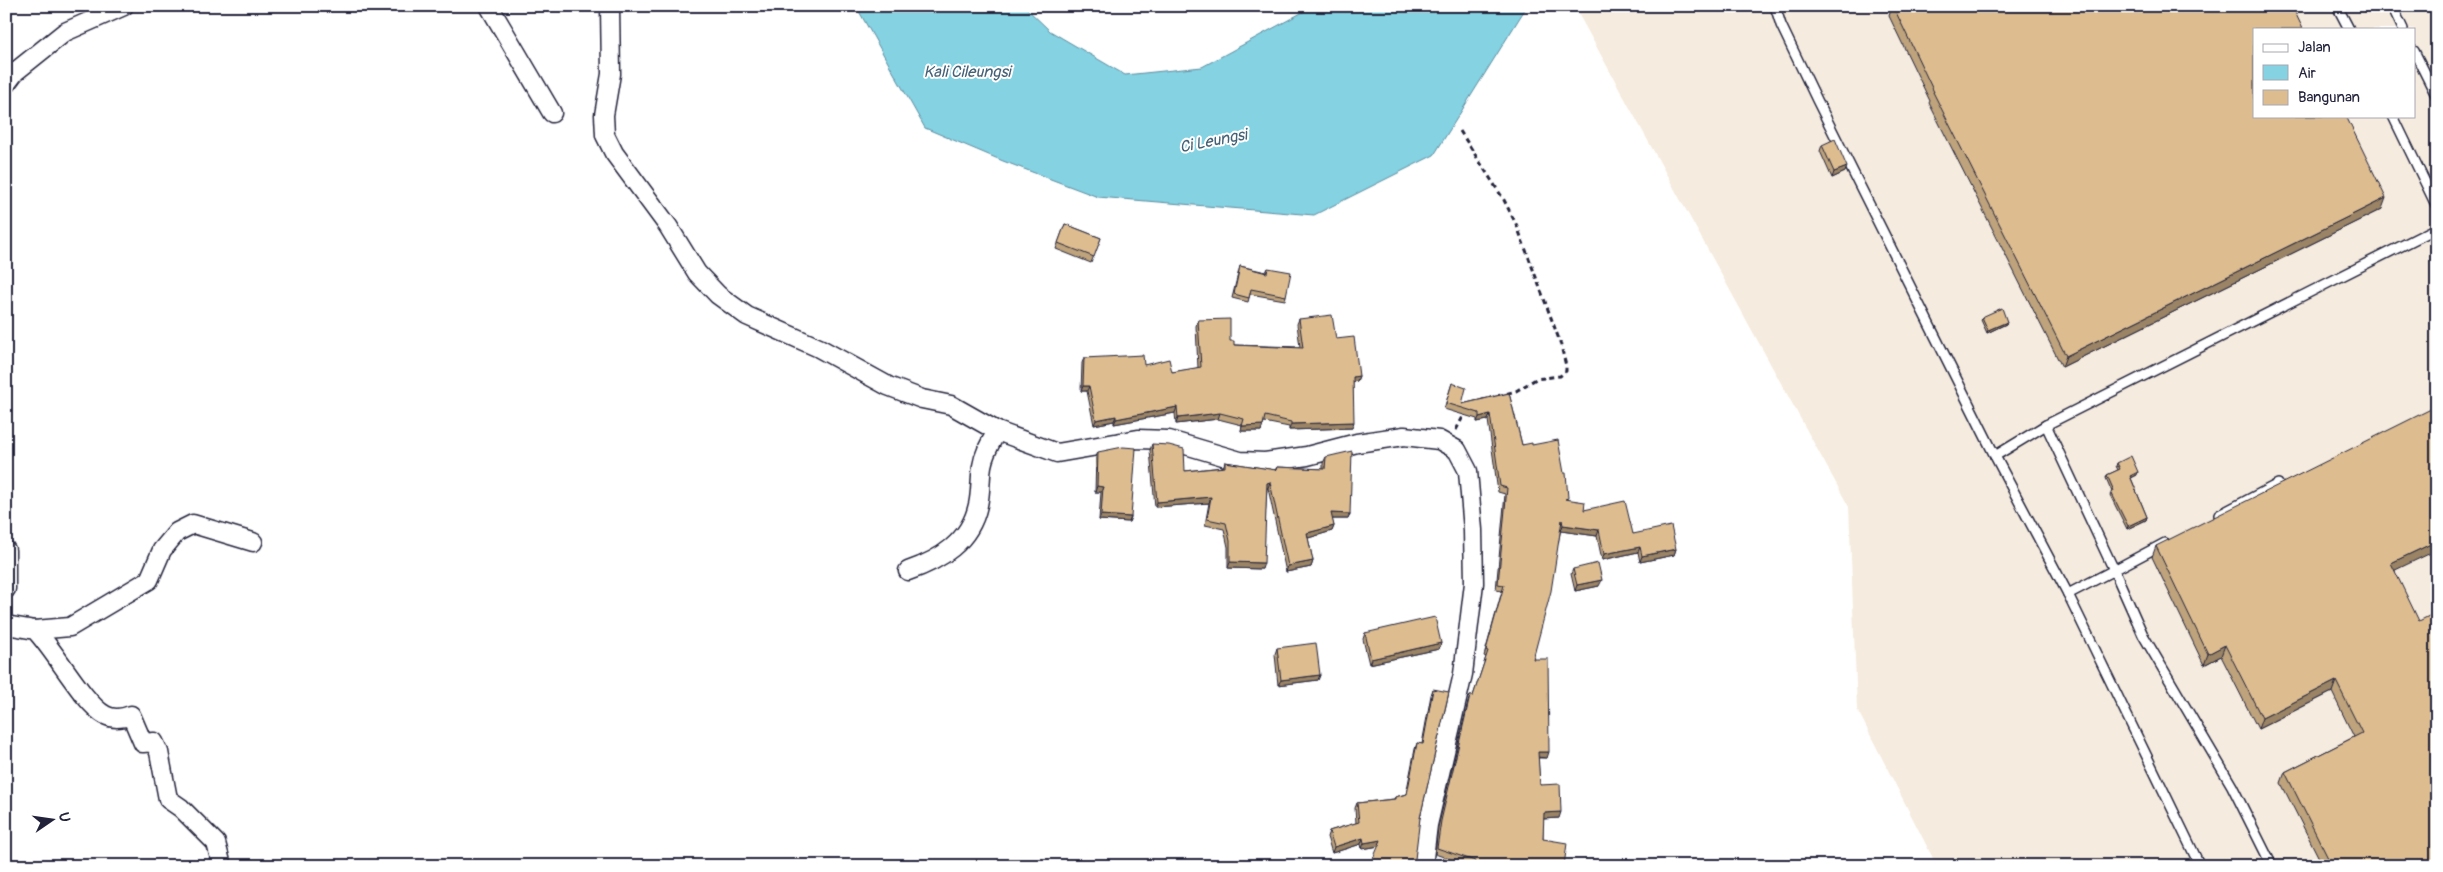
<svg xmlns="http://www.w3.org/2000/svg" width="2443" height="872" viewBox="0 0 2443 872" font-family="Pangolin,sans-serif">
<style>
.built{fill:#f5ebde;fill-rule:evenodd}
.water{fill:#84d2e2;stroke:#5d8c9f}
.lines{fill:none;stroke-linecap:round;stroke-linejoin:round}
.service-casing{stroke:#22223b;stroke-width:12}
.minor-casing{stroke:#22223b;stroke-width:21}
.path{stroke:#22223b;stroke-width:3;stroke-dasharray:5 4;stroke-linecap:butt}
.service{stroke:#fff;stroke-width:9}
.minor{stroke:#fff;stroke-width:18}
.wall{fill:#bea37c;stroke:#22223b}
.shaded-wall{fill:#9b8465;stroke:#22223b}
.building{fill:#ddbd90;stroke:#22223b}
.labels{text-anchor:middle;stroke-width:4;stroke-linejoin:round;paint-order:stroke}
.water-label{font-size:16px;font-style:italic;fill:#446075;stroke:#fff}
</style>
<rect width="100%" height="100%" fill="#fff"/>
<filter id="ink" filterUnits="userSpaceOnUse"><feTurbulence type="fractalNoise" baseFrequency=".02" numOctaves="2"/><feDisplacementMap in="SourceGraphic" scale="10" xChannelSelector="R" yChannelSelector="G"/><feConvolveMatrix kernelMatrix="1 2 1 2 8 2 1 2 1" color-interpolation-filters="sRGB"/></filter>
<g filter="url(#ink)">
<!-- built -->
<path class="built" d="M 1581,6 L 2437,6 L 2437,866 L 1937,866 L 1857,709 L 1849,507 L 1579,15 ZM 2254,29 L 2414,29 L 2414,116 L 2254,116 Z"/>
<!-- water -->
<polygon class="water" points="856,6 1024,6 1050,31 1125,75 1202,67 1314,6 1527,6 1434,155 1314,215 1098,197 1003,161 925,128"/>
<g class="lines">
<defs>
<g id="service">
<polyline points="1775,6 1781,25 1817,100 1995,456 2068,594 2200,866"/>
<polyline points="2337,6 2349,29"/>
<polyline points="2392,6 2403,29"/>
<polyline points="2414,51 2437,97"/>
<polyline points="2393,116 2437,207"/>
<polyline points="2046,425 2114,570 2165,543"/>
<polyline points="1995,456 2046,425 2437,228"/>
<polyline points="2219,515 2278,484"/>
<polyline points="2068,594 2114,570 2143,635 2232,786 2272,866"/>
</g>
<g id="minor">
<polyline points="489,6 552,113"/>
<polyline points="610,6 611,74 604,115 605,135 614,153 668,226 697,273 718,295 747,316 819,348 888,386 922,399 951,405 997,431 1057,453 1138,439 1169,440 1240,461 1265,462 1307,456 1357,443 1404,436 1439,440 1457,450 1468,471 1473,530 1474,583 1463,674 1428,825 1423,866"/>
<polyline points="6,84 15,72 65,32 124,6"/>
<polyline points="6,550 6,589"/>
<path d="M 908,571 C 940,560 970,542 978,505 C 981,492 980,479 982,466 C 984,453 991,442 997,431"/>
<path d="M 6,625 L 35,630 C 54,649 85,705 105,715 C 114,720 123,718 131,715 L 143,743 L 154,742 L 159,752 L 168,799 L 181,808 L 216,843 L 222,866"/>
<polyline points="35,630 70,627 149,580 162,550 177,532 193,524 253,542"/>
</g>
</defs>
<!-- service casing -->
<use href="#service" class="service-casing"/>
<!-- minor casing -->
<use href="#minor" class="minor-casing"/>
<!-- path -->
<g class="path">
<polyline points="1460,131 1504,200 1517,226 1560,342 1566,366 1566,371 1560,376 1536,379 1516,391 1475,402"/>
<polyline points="1456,430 1465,413"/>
</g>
<!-- service -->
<use href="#service" class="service"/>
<!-- minor -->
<use href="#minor" class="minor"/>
</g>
<!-- wall -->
<g class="wall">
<polygon points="1892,6 2292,6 2382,209 2062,367 1929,103 1930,101 1889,16"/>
<polygon points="2430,6 2437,6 2437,20"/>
<polygon points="1822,145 1845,172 1832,178 1820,151"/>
<polygon points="1065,224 1101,238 1091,263 1056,249"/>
<polygon points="1240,266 1266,272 1268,268 1286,296 1285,300 1250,294 1248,302 1232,298"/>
<polygon points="1982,317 2007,322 2006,324 1987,333 1981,320"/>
<polygon points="1299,319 1336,339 1359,376 1357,381 1353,382 1352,428 1289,430 1289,427 1264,422 1261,431 1241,431 1242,425 1218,419 1176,424 1175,413 1114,424 1114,421 1094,425 1087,391 1081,391 1082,363 1084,358 1144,365 1172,372 1198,368 1196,326 1198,320 1230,341 1234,345 1300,347 1297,324"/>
<polygon points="1452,383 1462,404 1509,393 1522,445 1532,445 1567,500 1584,510 1633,534 1676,549 1674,555 1640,562 1638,552 1602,560 1597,536 1561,531 1561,529 1533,659 1547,758 1538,758 1540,785 1559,818 1543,819 1543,839 1564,866 1469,866 1435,854 1438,827 1468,702 1470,696 1473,696 1486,657 1484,656 1502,591 1496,590 1505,494 1498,492 1488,420 1477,422 1477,419 1444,409"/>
<polygon points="1152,444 1185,471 1223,467 1225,462 1275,470 1277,467 1323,469 1323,463 1326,457 1350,514 1348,519 1332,519 1334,526 1332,531 1308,538 1313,561 1311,567 1286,572 1268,488 1267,488 1262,569 1228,568 1228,547 1224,529 1205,525 1209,503 1155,507 1150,450"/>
<polygon points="1098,452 1131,517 1129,522 1099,520 1101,492 1095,492 1096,457"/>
<polygon points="2117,463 2137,475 2131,478 2147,517 2146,520 2127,529 2110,495 2112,492 2106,478 2107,475 2118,470 2116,466"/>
<polygon points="2156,546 2395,570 2437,866 2323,866 2281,783 2285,772 2354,737 2332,692 2258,729 2221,656 2204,665 2152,557"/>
<polygon points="1573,569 1599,586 1575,591 1571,574"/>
<polygon points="1365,633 1441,643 1439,649 1369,664 1363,639"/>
<polygon points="1277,648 1320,675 1318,680 1278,685 1275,654"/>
<polygon points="1433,689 1420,818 1379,846 1362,849 1361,844 1332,853 1327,837 1329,831 1356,823 1355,808 1357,803 1394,799 1395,797 1406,794 1415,749 1417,743 1422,744 1431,695"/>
</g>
<!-- shaded-wall -->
<g class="shaded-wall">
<polygon points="1847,167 1845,172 1832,178 1834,172"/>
<polygon points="2386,198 2382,209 2062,367 2066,356"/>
<polygon points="2007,322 2006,324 1987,333 1988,330"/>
<polygon points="1359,376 1357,381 1351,382 1353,377"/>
<polygon points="1083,386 1089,386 1087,391 1081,391"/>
<polygon points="1177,407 1175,413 1114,424 1116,419"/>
<polygon points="1220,413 1218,419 1176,424 1178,418"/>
<polygon points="1490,414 1488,420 1477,422 1479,417"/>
<polygon points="1116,416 1114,421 1094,425 1096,420"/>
<polygon points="1354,422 1352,428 1289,430 1291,424"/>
<polygon points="1263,425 1261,431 1241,431 1242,426"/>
<polygon points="2138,472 2137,475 2129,479 2130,476"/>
<polygon points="1270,482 1268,488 1265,488 1267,483"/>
<polygon points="1097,486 1103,487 1101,492 1095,492"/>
<polygon points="1211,497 1209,503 1155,507 1157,502"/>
<polygon points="1331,513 1350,514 1348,519 1329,519"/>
<polygon points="1101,515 1131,517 1129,522 1099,520"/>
<polygon points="2147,517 2146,520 2127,529 2128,526"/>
<polygon points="1563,525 1599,530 1597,536 1561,531"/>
<polygon points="1334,526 1332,531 1305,539 1307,533"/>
<polygon points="2437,541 2437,550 2387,574 2391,563"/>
<polygon points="1640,547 1638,552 1602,560 1604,554"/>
<polygon points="1676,549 1674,555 1640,562 1642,556"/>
<polygon points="1313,561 1311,567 1286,572 1288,566"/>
<polygon points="1230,562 1264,563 1262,569 1228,568"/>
<polygon points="1602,580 1599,586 1575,591 1577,585"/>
<polygon points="1441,643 1439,649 1369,664 1371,659"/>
<polygon points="2225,645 2221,656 2204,665 2208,654"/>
<polygon points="1320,675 1318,680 1278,685 1281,680"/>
<polygon points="2336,681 2332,692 2258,729 2262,718"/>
<polygon points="1538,752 1549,752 1547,758 1536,757"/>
<polygon points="1561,812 1559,818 1541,819 1544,813"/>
<polygon points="1363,838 1361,844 1332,853 1334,847"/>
<polygon points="1381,840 1379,846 1362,849 1364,843"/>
</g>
<!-- building -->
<g class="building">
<polygon points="1893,6 2292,6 2303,29 2254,29 2254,116 2346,116 2386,198 2066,356 1933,92 1934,92"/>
<polygon points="1835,139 1847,167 1834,172 1822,145"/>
<polygon points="1065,224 1101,238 1094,257 1058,243"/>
<polygon points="1240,266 1267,273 1268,268 1291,272 1286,296 1251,289 1249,298 1234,294"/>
<polygon points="2002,308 2007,322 1988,330 1982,317"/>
<polygon points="1332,315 1336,339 1354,337 1359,376 1353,377 1354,422 1291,424 1291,422 1265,416 1263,425 1242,426 1244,419 1220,413 1178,418 1177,407 1116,419 1116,416 1096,420 1089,386 1083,386 1084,358 1143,355 1144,365 1169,359 1172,372 1201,367 1198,320 1230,319 1230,341 1234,341 1234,345 1303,348 1299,319"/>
<polygon points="1452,383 1466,388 1462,404 1509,393 1522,445 1532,443 1532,445 1558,440 1564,473 1566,473 1568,498 1565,499 1585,502 1584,510 1625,501 1633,534 1671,526 1676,549 1642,556 1640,547 1604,554 1599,530 1563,525 1562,520 1551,591 1533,659 1548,659 1549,752 1538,752 1540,785 1560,784 1561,812 1544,813 1543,839 1567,843 1564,866 1545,866 1538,865 1538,866 1474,866 1475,861 1437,848 1441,821 1470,696 1473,696 1488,651 1486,650 1504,585 1498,584 1507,488 1500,486 1490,414 1479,417 1479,413 1446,403"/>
<polygon points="2437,406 2437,541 2391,563 2419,621 2437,612 2437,866 2332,866 2285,772 2362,733 2336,681 2262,718 2225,645 2208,654 2156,546"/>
<polygon points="1152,444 1169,445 1184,449 1185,471 1225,467 1225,462 1276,470 1277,467 1325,469 1326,457 1352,451 1350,514 1331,513 1334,526 1307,533 1313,561 1288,566 1270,482 1267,483 1264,563 1230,562 1230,541 1226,523 1207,519 1211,497 1157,502"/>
<polygon points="1123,447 1136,448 1131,517 1101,515 1103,487 1097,486 1098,452"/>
<polygon points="2131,456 2138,472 2130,476 2147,517 2128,526 2111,492 2114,491 2107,475 2120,469 2117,463"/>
<polygon points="1598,563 1602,580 1577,585 1573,569"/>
<polygon points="1435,617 1441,643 1371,659 1365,633"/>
<polygon points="1316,643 1320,675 1281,680 1277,648"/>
<polygon points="1433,689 1449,692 1420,818 1415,859 1416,865 1417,866 1370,866 1381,840 1364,843 1363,838 1334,847 1329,831 1359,822 1357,803 1395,799 1395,797 1407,794 1417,743 1423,744"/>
<polygon points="1332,863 1339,866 1331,866"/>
</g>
</g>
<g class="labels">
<!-- water labels -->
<g class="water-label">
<text x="967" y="77">Kali Cileungsi</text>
<text transform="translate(1213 140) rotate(-11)" y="6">Ci Leungsi</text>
</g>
</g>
<!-- margin -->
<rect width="2443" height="872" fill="none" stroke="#fff" stroke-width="25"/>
<rect x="12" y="12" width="2418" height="847" fill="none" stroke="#22223b" stroke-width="2" filter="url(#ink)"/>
<!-- legend -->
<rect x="2253" y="28" width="162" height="90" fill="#ffffff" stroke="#a7a7b1"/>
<rect x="2263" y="44" width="25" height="8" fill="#ffffff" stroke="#a7a7b1"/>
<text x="2298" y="52" font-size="15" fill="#22223b">Jalan</text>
<rect x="2263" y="65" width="25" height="15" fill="#84d2e2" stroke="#a7a7b1"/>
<text x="2298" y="78" font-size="15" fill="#22223b">Air</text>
<rect x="2263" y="90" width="25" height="15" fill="#ddbd90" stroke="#a7a7b1"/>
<text x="2298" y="102" font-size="15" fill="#22223b">Bangunan</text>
<!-- north arrow -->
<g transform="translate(52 820) rotate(77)" stroke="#ffffff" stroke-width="4" paint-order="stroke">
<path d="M0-4L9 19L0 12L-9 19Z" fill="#22223b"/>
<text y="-8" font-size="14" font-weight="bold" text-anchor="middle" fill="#22223b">U</text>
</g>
</svg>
